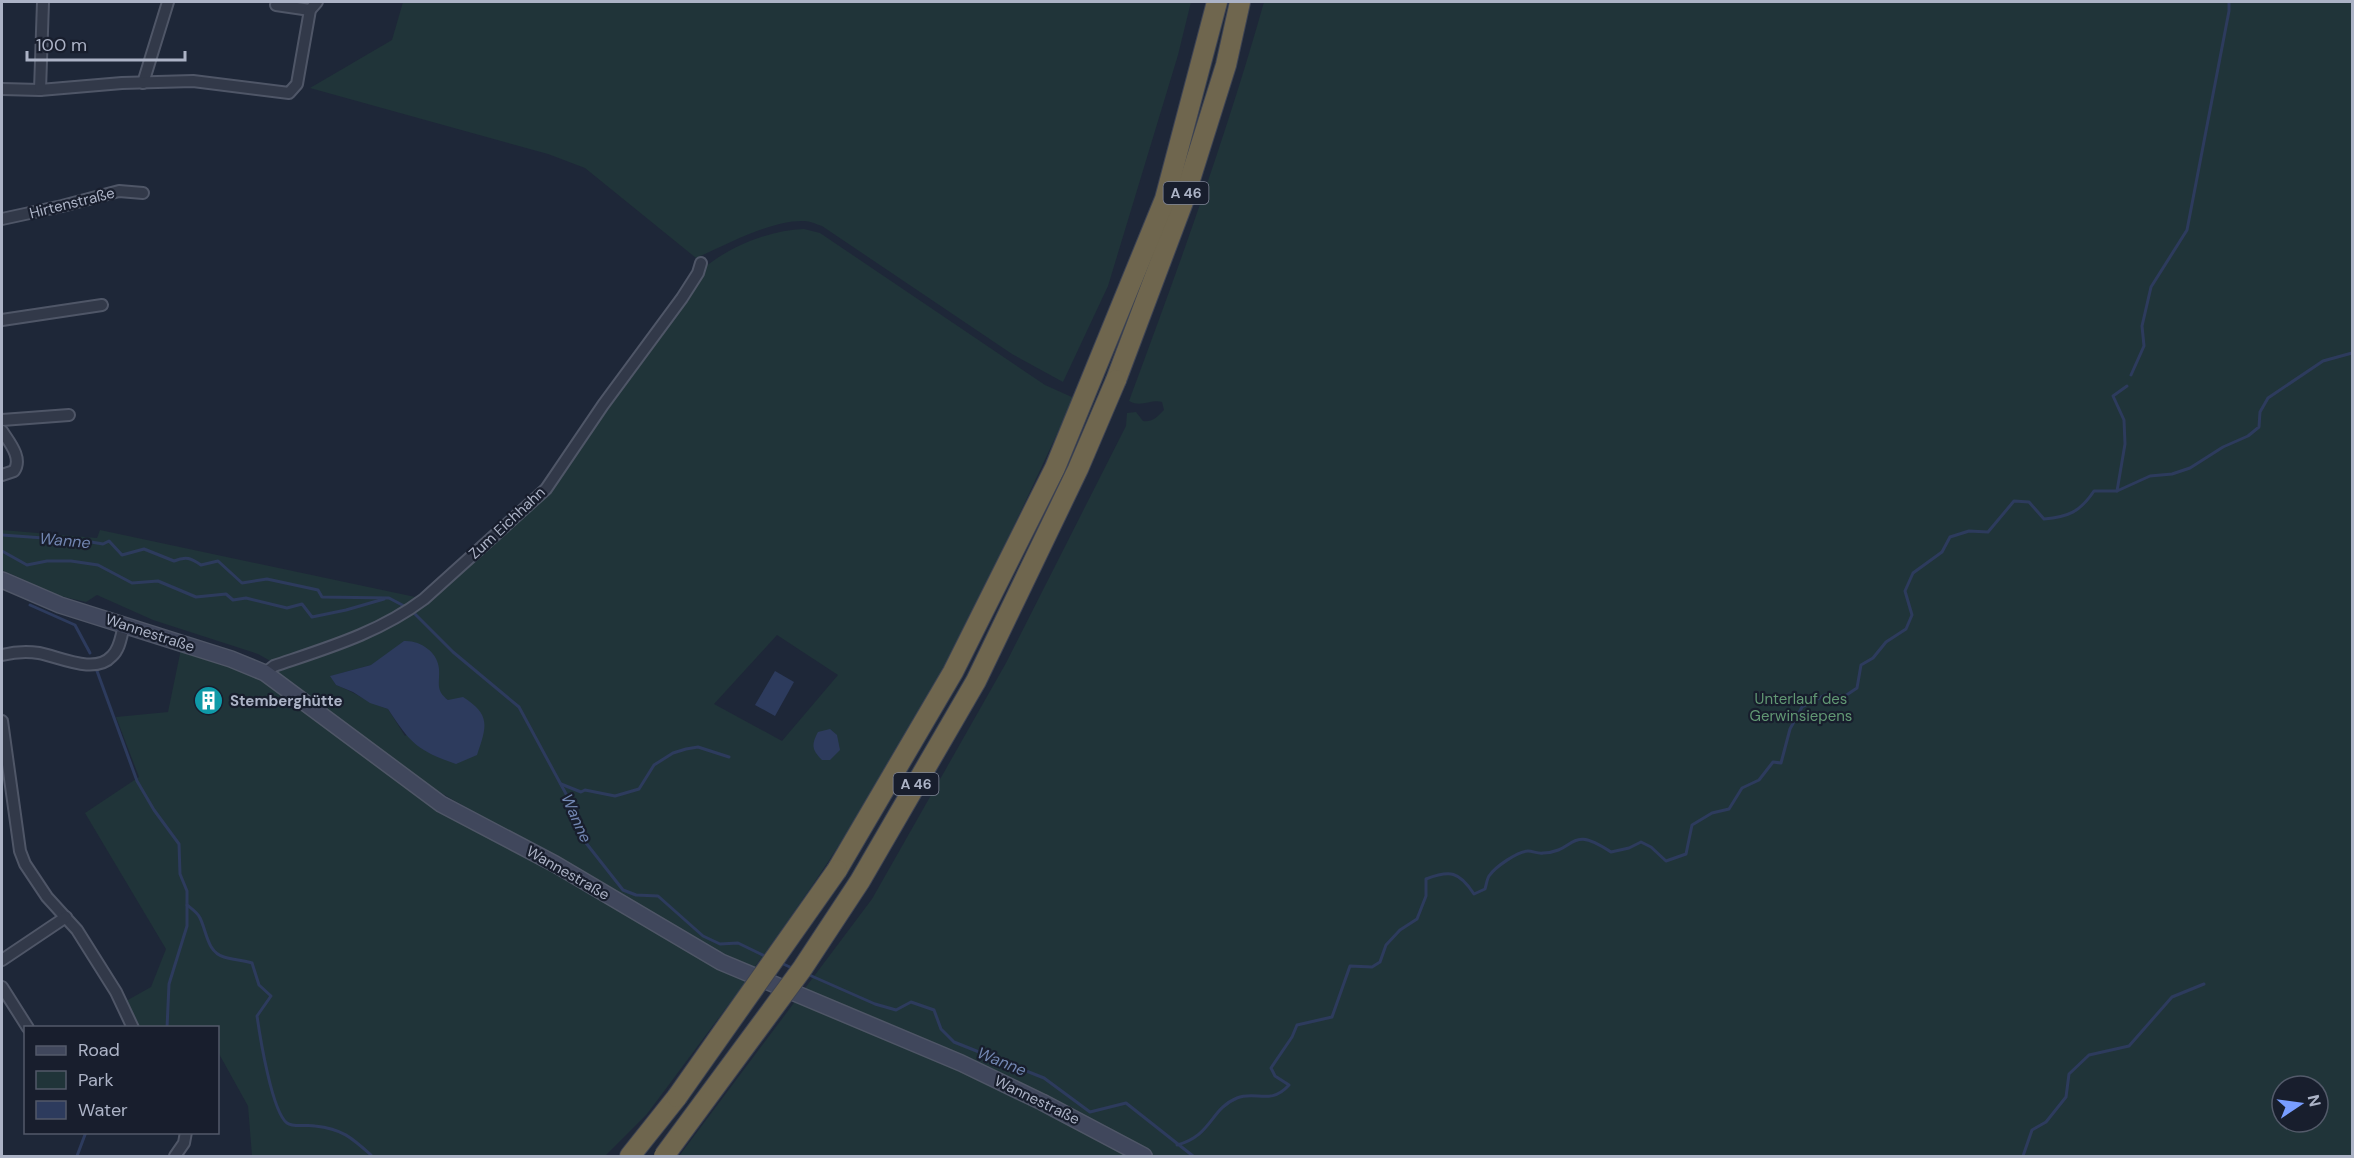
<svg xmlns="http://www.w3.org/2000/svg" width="2354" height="1158" viewBox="0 0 2354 1158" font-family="'DM Sans',sans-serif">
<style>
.green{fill:#203439;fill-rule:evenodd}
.water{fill:#2d3b5d}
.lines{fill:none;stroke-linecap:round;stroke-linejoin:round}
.stream{stroke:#2d3b5d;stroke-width:3}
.street-casing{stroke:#4f5667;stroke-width:14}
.secondary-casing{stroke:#4f5667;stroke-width:18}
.highway-casing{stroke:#3d4353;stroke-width:22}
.street{stroke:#323949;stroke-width:10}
.secondary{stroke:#40475c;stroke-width:15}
.highway{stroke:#6f664e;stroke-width:20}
.highway-bridge-casing{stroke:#3d4353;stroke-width:22;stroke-linecap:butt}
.highway-bridge{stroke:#6f664e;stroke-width:20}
.labels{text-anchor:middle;stroke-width:4.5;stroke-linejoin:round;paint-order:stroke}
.shield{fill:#181e2d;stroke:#808698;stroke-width:1.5}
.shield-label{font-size:14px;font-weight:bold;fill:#acb3c6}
.street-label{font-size:15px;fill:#acb3c6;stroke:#181e2d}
.park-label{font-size:15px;fill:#629874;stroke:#181e2d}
.poi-label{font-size:15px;font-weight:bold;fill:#acb3c6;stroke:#181e2d;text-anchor:start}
.water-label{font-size:16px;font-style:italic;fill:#7286b1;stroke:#181e2d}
</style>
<rect width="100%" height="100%" fill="#1e2738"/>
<!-- green -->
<g class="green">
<path d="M 403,2 L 1191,2 L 1178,55 L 1108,286 L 1063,382 L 1012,354 L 822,226 C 816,224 810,221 804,221 C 771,220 726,245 696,258 L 585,168 L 548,154 L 310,88 L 392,40 Z"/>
<path d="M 1264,2 L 2352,2 L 2352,1156 L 679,1156 L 872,899 L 1006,663 L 1126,426 L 1127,413 L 1136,412 L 1143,421 C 1152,423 1158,416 1164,410 L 1162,402 C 1151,399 1141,408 1129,401 C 1178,269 1226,137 1264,2 ZM 2282,1086 L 2318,1086 L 2318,1122 L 2282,1122 Z"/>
<path d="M 804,229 L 820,233 L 1045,385 L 1074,398 C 1026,499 980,603 926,701 C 873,795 815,886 751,972 L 398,768 L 270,672 L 375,633 L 405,618 L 549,491 L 704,268 C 730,246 770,230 804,229 ZM 777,635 L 838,675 L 782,741 L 714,704 ZM 371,665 L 438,687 L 441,695 L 448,700 L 405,736 L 388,709 C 369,703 354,692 336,685 L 331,676 Z"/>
<polygon points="2,530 97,538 100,530 420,598 369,630 274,663 258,654 153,620 97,595 86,602 60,596 2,570"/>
<polygon points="181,649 263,677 578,886 661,935 747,980 647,1114 605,1156 252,1156 248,1106 218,1052 218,1028 138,1027 126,1001 151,987 166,949 85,813 139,777 116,717 168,712"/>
</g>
<!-- water -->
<g class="water">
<path d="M 404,641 C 420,640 438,652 439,669 C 440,683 435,690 448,700 L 463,697 C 491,715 487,726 477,755 L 456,764 C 418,751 410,743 388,709 L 370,703 L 353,692 L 336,685 L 330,676 L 371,665 Z"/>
<polygon points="775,671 794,682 775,716 755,705"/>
<path d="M 830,729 L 837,735 L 840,750 L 830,760 L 822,760 C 812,750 811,745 818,732 Z"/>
</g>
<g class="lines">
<!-- stream -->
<g class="stream">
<polyline points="2131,375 2144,346 2142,326 2151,287 2187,230 2229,11 2229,2"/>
<polyline points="2117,491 2125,444 2124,420 2113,396 2127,386"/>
<path d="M 2,535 L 85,541 L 103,544 L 109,541 L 122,555 L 144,549 L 174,561 C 186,556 191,558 201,565 L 218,561 L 242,583 L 267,579 L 318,590 L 322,597 L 389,598 L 406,607"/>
<polyline points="2,551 27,565 47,561 71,561 98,565 132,583 158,581 196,597 226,594 233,600 246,598 287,608 302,604 312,617 346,610 384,599"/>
<polyline points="30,605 75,625 90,653"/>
<polyline points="412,611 453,652 519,707 572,805 586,843 623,890 636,895 658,896 703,936 720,944 738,943 767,957"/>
<path d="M 97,671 L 137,781 L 154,810 L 179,844 L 180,874 L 187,891 L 187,905 C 192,909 198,913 200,918 C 207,932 207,952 224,957 C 234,960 243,960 252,963 L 259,985 L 271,996 L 257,1016 C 260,1037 272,1112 287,1123 C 294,1128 307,1124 315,1126 C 342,1129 351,1137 371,1155"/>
<polyline points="561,784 581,792 585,790 615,796 639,789 654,765 673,753 686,749 698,747 729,757"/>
<polyline points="779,962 792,968"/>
<polyline points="807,974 875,1004 896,1010 911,1002 934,1010 941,1029 954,1042 1044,1078 1090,1112 1126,1103 1193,1156"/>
<polyline points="167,1028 169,984 187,926 187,905"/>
<path d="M 1177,1145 C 1212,1136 1210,1109 1237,1098 C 1256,1090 1270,1106 1289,1085 L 1275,1076 L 1271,1068 L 1292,1037 L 1297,1025 L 1332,1017 L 1350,966 L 1372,967 L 1380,962 L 1386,945 L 1400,930 L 1417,919 L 1426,896 L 1426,879 C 1450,870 1459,871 1474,894 L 1485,889 C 1486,886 1487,879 1489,876 C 1495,867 1518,851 1528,851 C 1533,851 1538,854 1543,853 C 1577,852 1568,823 1611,852 L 1629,848 L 1641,842 L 1651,847 L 1666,861 L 1686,854 L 1692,825 L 1712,813 L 1729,809 L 1742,788 L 1759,780 L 1773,762 L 1781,763 L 1790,729 L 1802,707 L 1825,695 L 1845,696 L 1857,688 L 1861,665 L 1873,658 L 1886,642 L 1906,629 L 1912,615 L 1905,591 L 1913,573 L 1942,552 L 1950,537 L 1969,531 L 1988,532 L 2014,501 L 2029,502 L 2044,519 C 2068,517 2080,512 2094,491 L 2117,491 L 2150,476 L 2172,474 L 2190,468 L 2223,447 L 2248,436 L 2259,427 L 2260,412 L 2268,398 L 2323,361 L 2352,353"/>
<polyline points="77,1156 86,1132"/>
<polyline points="2023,1156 2032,1130 2046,1122 2066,1097 2069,1074 2089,1055 2129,1046 2172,997 2204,984"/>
</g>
<defs>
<g id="street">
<polyline points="276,5 310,10"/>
<polyline points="143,83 168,2"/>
<polyline points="2,89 40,90 122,83 193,81 289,93 297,84 310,10 317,2"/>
<polyline points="40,90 43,2"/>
<polyline points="2,219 62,206 119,191 143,193"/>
<polyline points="2,320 102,305"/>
<polyline points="2,420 69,415"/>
<path d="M 2,431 C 9,442 23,458 14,471 L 2,475"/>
<path d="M 2,655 C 14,652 27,651 39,653 C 60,657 95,675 112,656 C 120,649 121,636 124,626"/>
<path d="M 265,673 L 274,666 C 327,648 379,633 424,599 L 546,489 L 603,405 L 682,298 L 698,273 L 701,263"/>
<polyline points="2,721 20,851 25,864 47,897 77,930 116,992 133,1028"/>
<polyline points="2,960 66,917"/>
<polyline points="2,987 28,1028"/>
<polyline points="175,1156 184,1143 186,1132"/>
</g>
<polyline id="secondary" points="2,580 60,605 231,659 265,673 441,804 555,864 721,962 961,1063 1042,1102 1144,1156"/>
<g id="highway">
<polyline points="1116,380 1183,202 1226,65 1240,2"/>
<polyline points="837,870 953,672 1055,468 1165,199 1217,2"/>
<polyline points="630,1156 677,1097"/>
</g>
</defs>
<!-- street casing -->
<use href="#street" class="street-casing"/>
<!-- secondary casing -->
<use href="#secondary" class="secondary-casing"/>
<!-- highway casing -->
<use href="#highway" class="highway-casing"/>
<!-- street -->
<use href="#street" class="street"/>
<!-- secondary -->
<use href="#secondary" class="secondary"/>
<!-- highway -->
<use href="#highway" class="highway"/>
<defs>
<g id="highway-bridge">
<polyline points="677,1097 837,870"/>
<polyline points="664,1156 802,969 860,881 976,681 1078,469 1116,380"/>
</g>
</defs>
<!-- highway-bridge casing -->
<use href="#highway-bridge" class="highway-bridge-casing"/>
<!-- highway-bridge -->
<use href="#highway-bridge" class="highway-bridge"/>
</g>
<!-- icons -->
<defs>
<symbol id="building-disc" viewBox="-11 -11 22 22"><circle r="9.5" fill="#0f9aa8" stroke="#181e2d"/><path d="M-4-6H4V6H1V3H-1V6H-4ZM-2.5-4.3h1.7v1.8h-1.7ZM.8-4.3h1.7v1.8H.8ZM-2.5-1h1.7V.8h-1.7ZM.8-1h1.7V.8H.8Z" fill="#fff"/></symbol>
</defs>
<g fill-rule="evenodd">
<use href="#building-disc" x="192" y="684" width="33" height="33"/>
</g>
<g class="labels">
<!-- shield labels -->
<g class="shield">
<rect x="1163.5" y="182" width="45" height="22" rx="4.5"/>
<rect x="893.5" y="773" width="45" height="22" rx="4.5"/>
</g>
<g class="shield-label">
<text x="1186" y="198">A 46</text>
<text x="916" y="789">A 46</text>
</g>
<!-- street labels -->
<g class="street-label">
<text transform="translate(72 203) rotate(-14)" y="5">Hirtenstraße</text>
<text transform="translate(507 523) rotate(-43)" y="5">Zum Eichhahn</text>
<text transform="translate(150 633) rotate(18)" y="5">Wannestraße</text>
<text transform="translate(568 873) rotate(30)" y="5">Wannestraße</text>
<text transform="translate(1037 1100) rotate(26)" y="5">Wannestraße</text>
</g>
<!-- park labels -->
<g class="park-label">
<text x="1801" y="704">Unterlauf des<tspan x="1801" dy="17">Gerwinsiepens</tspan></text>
</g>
<!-- poi labels -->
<g class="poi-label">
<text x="230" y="706">Stemberghütte</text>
</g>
<!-- water labels -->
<g class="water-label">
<text transform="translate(65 540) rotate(5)" y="6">Wanne</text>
<text transform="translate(577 818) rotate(66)" y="6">Wanne</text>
<text transform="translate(1002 1061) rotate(22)" y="6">Wanne</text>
</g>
</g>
<!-- border -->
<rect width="2354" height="1158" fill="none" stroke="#acb3c6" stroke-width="6"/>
<!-- legend -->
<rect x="24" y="1026" width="195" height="108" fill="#181e2d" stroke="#535a6a" stroke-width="1.5"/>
<rect x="36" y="1046" width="30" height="9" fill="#40475c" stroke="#535a6a" stroke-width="1.5"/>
<text x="78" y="1056" font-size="18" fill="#acb3c6">Road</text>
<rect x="36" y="1071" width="30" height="18" fill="#203439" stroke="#535a6a" stroke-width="1.5"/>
<text x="78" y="1086" font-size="18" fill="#acb3c6">Park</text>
<rect x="36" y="1101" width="30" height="18" fill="#2d3b5d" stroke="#535a6a" stroke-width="1.5"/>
<text x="78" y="1116" font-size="18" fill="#acb3c6">Water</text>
<!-- north arrow -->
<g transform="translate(2300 1104) rotate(77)"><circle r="28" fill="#181e2d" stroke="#535a6a" stroke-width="1.5"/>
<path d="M0-4.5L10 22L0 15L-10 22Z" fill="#789dff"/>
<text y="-9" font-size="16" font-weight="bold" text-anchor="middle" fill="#acb3c6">N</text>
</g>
<!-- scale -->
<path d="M27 51v9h158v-9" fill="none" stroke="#acb3c6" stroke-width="3"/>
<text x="36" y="51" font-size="18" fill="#acb3c6" stroke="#181e2d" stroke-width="4.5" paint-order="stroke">100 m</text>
</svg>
